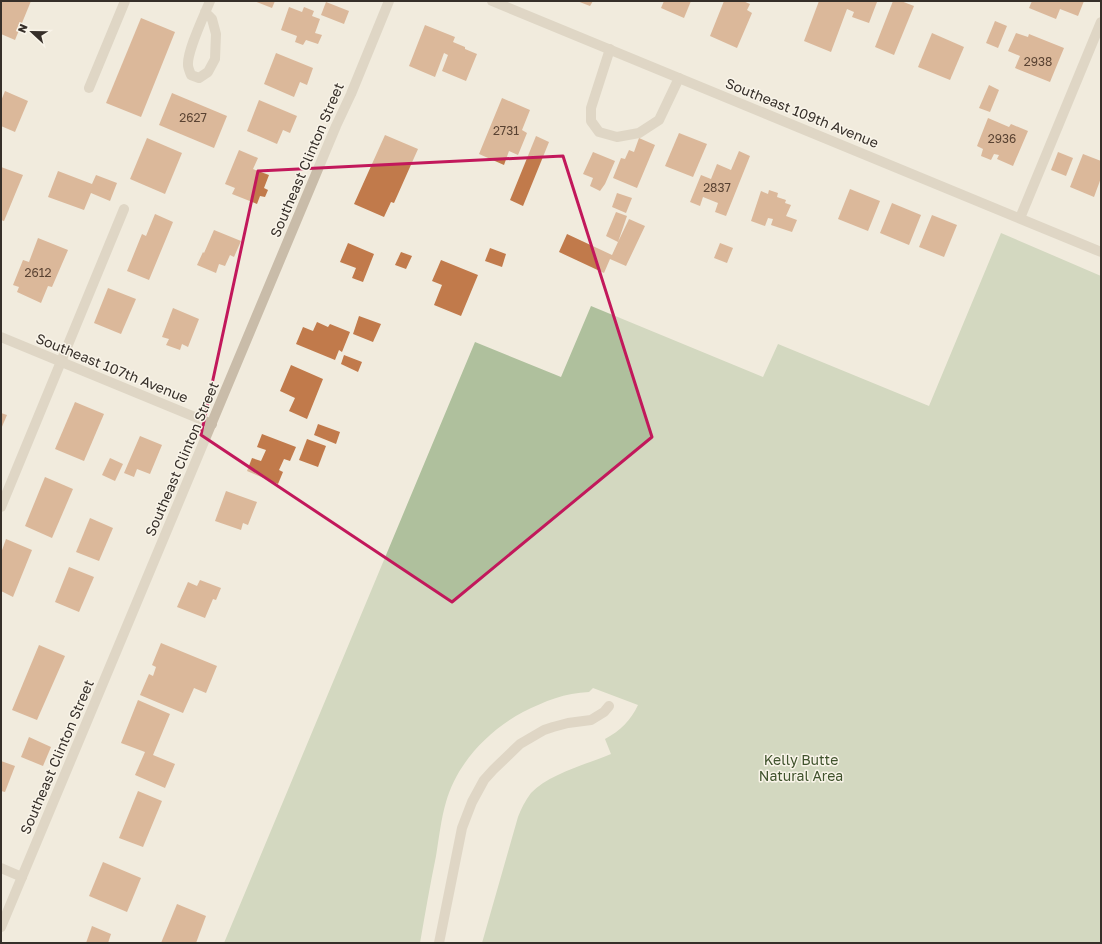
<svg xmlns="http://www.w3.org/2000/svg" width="1102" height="944" viewBox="0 0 1102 944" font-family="'Golos Text',sans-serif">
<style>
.green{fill:#afc09d}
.building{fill:#c17a4b}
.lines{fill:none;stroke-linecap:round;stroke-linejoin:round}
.service{stroke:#c9bca9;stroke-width:10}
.minor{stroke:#c9bca9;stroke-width:10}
.marked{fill:none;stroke:#c2185b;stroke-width:3;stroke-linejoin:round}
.labels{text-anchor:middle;stroke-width:3;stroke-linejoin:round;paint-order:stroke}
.number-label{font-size:12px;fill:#594232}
.street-label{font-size:14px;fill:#362f29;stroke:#f9f4e9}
.park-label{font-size:14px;fill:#40532d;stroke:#f9f4e9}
</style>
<rect width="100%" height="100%" fill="#f1ebdd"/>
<!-- green -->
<path class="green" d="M 1001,233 L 1101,276 L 1101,943 L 482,943 L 518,817 C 521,809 525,801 531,793 C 549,774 587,764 611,754 L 605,739 C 620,731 631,720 638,705 L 593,688 L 589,692 C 565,693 545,701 523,712 C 488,731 457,763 446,802 C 441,819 439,838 436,856 C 430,885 425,914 420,943 L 224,943 L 475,342 L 561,377 L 591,306 L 763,377 L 778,344 L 929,406 Z"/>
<!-- building -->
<g class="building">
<polygon points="1,1 31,1 15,40 1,34"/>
<polygon points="254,1 275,1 272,8"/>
<polygon points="577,1 593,1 590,6"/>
<polygon points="664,1 691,1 684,18 661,8"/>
<polygon points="724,1 743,1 750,4 747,10 752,13 737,48 710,36"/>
<polygon points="819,1 873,1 877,2 869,23 852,17 854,12 847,9 831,52 804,41"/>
<polygon points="893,1 901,1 914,6 894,55 875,47"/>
<polygon points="1032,1 1084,1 1078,16 1060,9 1056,19 1029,8"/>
<polygon points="326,2 349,11 344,24 321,15"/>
<polygon points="289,7 302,12 304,7 314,11 312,16 320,19 315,33 322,35 318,44 306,40 303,45 295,42 297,36 281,30"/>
<polygon points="141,18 175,32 141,117 106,103"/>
<polygon points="995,21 1007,26 998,48 986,43"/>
<polygon points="425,25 455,37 453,42 465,47 465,49 477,54 466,81 442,71 448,55 444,53 435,77 409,66"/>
<polygon points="932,33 964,47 950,80 918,67"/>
<polygon points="1016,33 1028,37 1029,34 1064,48 1050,82 1015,68 1020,56 1008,51"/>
<polygon points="276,53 313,68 307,85 300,82 294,97 264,84"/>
<polygon points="989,85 999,90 990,112 979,108"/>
<polygon points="5,91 28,101 15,132 1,126 1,101"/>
<polygon points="172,93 227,116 214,148 159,125"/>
<polygon points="502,98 530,110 522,130 527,133 518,155 509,151 504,165 479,154"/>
<polygon points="259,100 297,116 290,133 283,130 277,144 247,131"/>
<polygon points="988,118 1009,127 1011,124 1028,131 1013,166 997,159 999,155 994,154 991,160 981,156 983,149 977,146"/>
<polygon points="679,133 707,144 693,177 665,166"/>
<polygon points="385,135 418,149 394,203 391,202 384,217 354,204"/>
<polygon points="536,136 549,142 523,206 510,200"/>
<polygon points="147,138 182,153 165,194 130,179"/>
<polygon points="639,138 655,145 637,188 613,178 621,158 625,159 629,150 634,152"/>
<polygon points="239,150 258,158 253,169 269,175 264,188 268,190 265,197 260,196 257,204 232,194 235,188 225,184"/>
<polygon points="739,151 750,156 726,216 715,212 718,203 703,197 700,206 690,202 701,175 711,179 717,164 731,170"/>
<polygon points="593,152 615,161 605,184 600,191 590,186 593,178 583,174"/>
<polygon points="1058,152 1073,158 1066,176 1051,170"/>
<polygon points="1083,154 1101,161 1101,178 1094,197 1070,187"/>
<polygon points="1,167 23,175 4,221 1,220"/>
<polygon points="58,171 92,184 96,175 117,183 110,201 91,193 84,210 48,197"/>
<polygon points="850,189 880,201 868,231 838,219"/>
<polygon points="769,190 778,193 777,197 786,200 785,203 791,205 786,216 797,220 792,232 771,225 773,219 768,218 765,226 751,221 761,191 768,194"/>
<polygon points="617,193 632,198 626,213 612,207"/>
<polygon points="892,203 921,215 909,245 880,233"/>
<polygon points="616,212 627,216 618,242 629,219 645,226 626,266 610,259 604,273 559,252 567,234 612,255 618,242 606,236"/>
<polygon points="155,214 173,222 149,280 127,271 142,234 146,236"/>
<polygon points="932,215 957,225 944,257 919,247"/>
<polygon points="214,230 241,241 234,257 230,255 225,266 219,264 216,273 197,265 203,252 204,253"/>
<polygon points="38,238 68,250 52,287 48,286 41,303 17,292 19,287 13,285 23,260 29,262"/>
<polygon points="348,243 374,254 363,282 352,278 356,268 340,262"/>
<polygon points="720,243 733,248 727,263 714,258"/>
<polygon points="490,248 506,254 502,267 485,261"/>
<polygon points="401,252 412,256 406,269 395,265"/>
<polygon points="441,260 478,275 461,316 434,305 442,285 432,281"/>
<polygon points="108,288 136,299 121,334 94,323"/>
<polygon points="173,308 199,319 188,347 182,344 180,350 166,345 169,339 162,337"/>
<polygon points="359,316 381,324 373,342 353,334"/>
<polygon points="317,322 328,327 330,324 350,332 342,352 339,350 335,360 296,344 303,327 313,331"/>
<polygon points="344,355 362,362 358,372 341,364"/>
<polygon points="291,365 323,379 307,419 289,411 295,398 280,391"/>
<polygon points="75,402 104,414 84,461 55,449"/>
<polygon points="1,413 7,415 1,429"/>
<polygon points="318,424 340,432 336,444 314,435"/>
<polygon points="262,434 296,447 290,461 284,459 279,470 283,472 278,484 247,471 252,458 261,461 266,450 257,447"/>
<polygon points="140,436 162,445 150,474 137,469 134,477 124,473"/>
<polygon points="307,439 326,446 318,467 299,460"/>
<polygon points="110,458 123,464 115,481 102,475"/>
<polygon points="45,477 73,489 52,538 25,526"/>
<polygon points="226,491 257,502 248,525 243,523 241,530 215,521"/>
<polygon points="90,518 113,528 99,561 76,552"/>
<polygon points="6,539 32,550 13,597 1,591 1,553"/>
<polygon points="69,567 94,577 79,612 55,602"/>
<polygon points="200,580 221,588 216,600 213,599 205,618 177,607 188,582 197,586"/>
<polygon points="161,643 217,666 206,693 194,688 183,713 140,695 149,674 153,676 156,667 152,665"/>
<polygon points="39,645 65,656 37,720 12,710"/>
<polygon points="138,700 170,714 153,755 175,764 165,788 135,775 145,752 121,743"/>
<polygon points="29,737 51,747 43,766 21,757"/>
<polygon points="1,761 15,766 5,792 1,791"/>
<polygon points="138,791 162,801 143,847 119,838"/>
<polygon points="103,862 141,878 127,912 89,896"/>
<polygon points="177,904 206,916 196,943 161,943"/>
<polygon points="92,926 111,934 108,943 86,943"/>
</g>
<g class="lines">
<!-- service -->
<g class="service">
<path d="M 205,12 L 212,19 L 216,34 L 215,59 L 208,72 L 199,78 L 191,75 C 190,72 188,68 188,65 C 187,51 204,16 210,1"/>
<polyline points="610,49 591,108 591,121 599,132 617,137 639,133 659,120 679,78"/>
<polyline points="89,88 125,1"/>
<polyline points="1020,218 1101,22"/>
<polyline points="1,507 124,209"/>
<polyline points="439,943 462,828 472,802 484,780 493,770 520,744 544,730 553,727 568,723 591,720 604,712 609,706"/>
</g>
<!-- minor -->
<g class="minor">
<polyline points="492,1 1101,252"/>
<polyline points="1,337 212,424"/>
<polyline points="1,868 22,877"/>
<polyline points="1,927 336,126 351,94 389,1"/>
</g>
</g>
<!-- marked area -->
<path d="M0 0H1102V944H0ZM 563,156 L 652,437 L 452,602 L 201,435 L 258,171 Z" fill="#f1ebdd" fill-opacity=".55" fill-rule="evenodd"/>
<path class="marked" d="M 563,156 L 652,437 L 452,602 L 201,435 L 258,171 Z"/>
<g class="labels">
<!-- number labels -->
<g class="number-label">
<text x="1038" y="66">2938</text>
<text x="193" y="122">2627</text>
<text x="506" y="135">2731</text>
<text x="1002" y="143">2936</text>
<text x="717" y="192">2837</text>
<text x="38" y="277">2612</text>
</g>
<!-- street labels -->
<g class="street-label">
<text transform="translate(802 113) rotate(22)" y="5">Southeast 109th Avenue</text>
<text transform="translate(307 160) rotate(-67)" y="5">Southeast Clinton Street</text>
<text transform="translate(112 368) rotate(22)" y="5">Southeast 107th Avenue</text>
<text transform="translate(182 459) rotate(-67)" y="5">Southeast Clinton Street</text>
<text transform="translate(57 757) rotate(-67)" y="5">Southeast Clinton Street</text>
</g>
<!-- park labels -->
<g class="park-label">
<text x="801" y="765">Kelly Butte<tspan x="801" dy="16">Natural Area</tspan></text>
</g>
</g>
<!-- border -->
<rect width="1102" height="944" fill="none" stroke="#362f29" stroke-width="4"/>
<!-- north arrow -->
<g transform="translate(32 32) rotate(292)" stroke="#f9f4e9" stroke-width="3" paint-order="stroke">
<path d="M0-3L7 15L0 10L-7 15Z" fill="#362f29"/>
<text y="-6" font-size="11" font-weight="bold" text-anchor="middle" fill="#362f29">N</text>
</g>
</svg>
